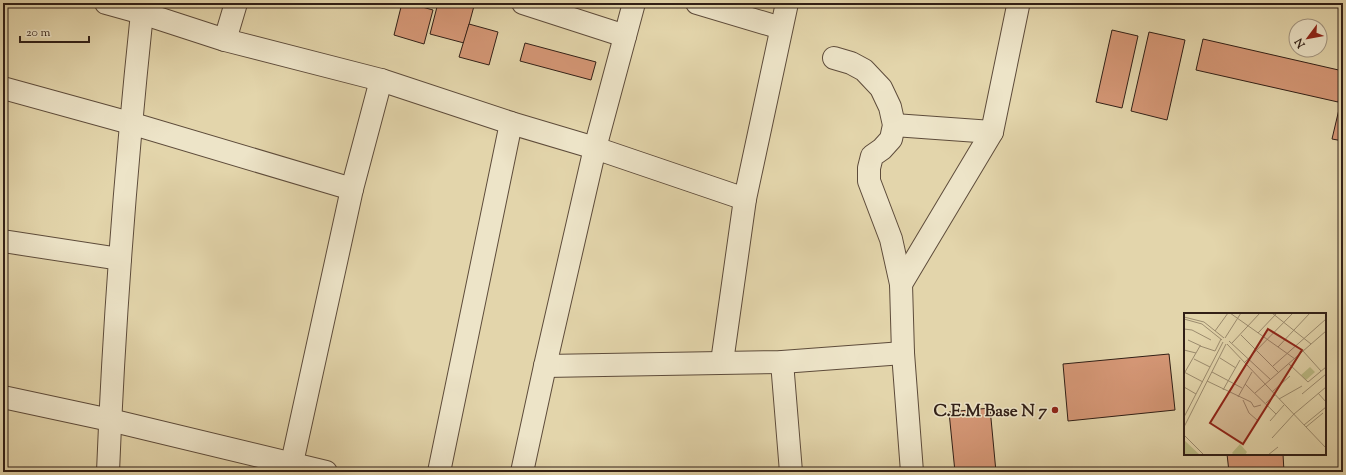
<svg xmlns="http://www.w3.org/2000/svg" width="1346" height="475" viewBox="0 0 1346 475" font-family="'Sorts Mill Goudy',serif">
<style>
.building{fill:#d59776;stroke:#311f16}
.lines{fill:none;stroke-linecap:round;stroke-linejoin:round}
.minor-casing{stroke:#5e4c3b;stroke-width:24}
.minor{stroke:#ede4c8;stroke-width:22}
.poi-dot{fill:#8f2418;stroke:#ede4c8;stroke-width:1.5}
.labels{text-anchor:middle;stroke-width:3;stroke-linejoin:round;paint-order:stroke}
.poi-label{font-size:17px;font-weight:bold;fill:#311f16;stroke:#ede4c8;text-anchor:end}
.inset-road{fill:none;stroke:#9c8c6f;stroke-width:1}
.view{fill:#8f2418;fill-opacity:0.15;stroke:#8f2418;stroke-width:2}
.inset-edge{fill:none;stroke:#311f16;stroke-width:2}
</style>
<rect width="100%" height="100%" fill="#e3d5ab"/>
<filter id="stains"><feTurbulence type="fractalNoise" baseFrequency=".005" numOctaves="4"/><feColorMatrix values="0 0 0 0 .2 0 0 0 0 .09 0 0 0 0 .02 0 0 0 .5 -.17"/></filter>
<radialGradient id="worn" r=".72"><stop offset=".6" stop-color="#630" stop-opacity="0"/><stop offset="1" stop-color="#630" stop-opacity=".3"/></radialGradient>
<!-- building -->
<g class="building">
<polygon points="402,3 408,3 433,10 424,44 394,35"/>
<polygon points="438,3 463,3 474,6 464,43 430,34"/>
<polygon points="469,24 498,32 489,65 459,57"/>
<polygon points="1112,30 1138,36 1122,108 1096,102"/>
<polygon points="1149,32 1185,40 1167,120 1131,111"/>
<polygon points="1203,39 1343,71 1343,82 1338,102 1196,70"/>
<polygon points="525,43 596,62 591,80 520,61"/>
<polygon points="1340,105 1343,106 1343,141 1332,139"/>
<polygon points="1169,354 1175,410 1068,421 1063,364"/>
<polygon points="990,408 996,472 955,472 949,412"/>
<polygon points="1227,454 1283,454 1284,472 1229,472"/>
</g>
<g class="lines">
<defs>
<g id="minor">
<polyline points="106,3 142,13 225,40 381,80 511,123 595,148 745,199"/>
<polyline points="523,3 625,36"/>
<polyline points="697,3 781,28"/>
<polyline points="225,40 236,3"/>
<polyline points="834,58 851,63 864,70 881,88 890,107 894,125 891,139 882,149 872,156 869,168 869,181 891,239 901,284 903,353 912,472"/>
<polyline points="3,88 130,123 352,189"/>
<polyline points="894,125 992,132"/>
<polyline points="3,241 120,259"/>
<polyline points="901,284 992,132 1018,6"/>
<polyline points="722,362 745,199 787,3"/>
<polyline points="782,362 791,472"/>
<polyline points="545,366 782,362 903,353"/>
<polyline points="3,397 110,420 326,472"/>
<path d="M 108,472 C 114,319 126,165 142,13"/>
<polyline points="290,472 352,189 381,80"/>
<polyline points="439,472 511,123"/>
<polyline points="522,472 545,366 595,148 634,3"/>
</g>
</defs>
<!-- minor casing -->
<use href="#minor" class="minor-casing"/>
<!-- minor -->
<use href="#minor" class="minor"/>
</g>
<!-- markers -->
<circle class="poi-dot" cx="1055" cy="410" r="4"/>
<g class="labels">
<!-- poi labels -->
<g class="poi-label">
<text x="1047" y="416">C.E.M Base N 7</text>
</g>
</g>
<!-- overview -->
<g transform="translate(1184 313)">
<rect width="142" height="142" fill="#e3d5ab"/>
<path d="M 126,54 L 131,59 L 122,67 L 117,62 ZM 0,127 L 16,142 L 0,142 ZM 56,131 L 63,139 L 61,142 L 50,142 L 48,140 Z" fill="#bbbb84"/>
<path class="inset-road" d="M 46,0 L 111,46M 88,0 L 127,31M 0,4 L 20,9 L 40,25M 0,6 L 18,11 L 38,27M 0,16 L 8,17 L 27,27M 31,18 L 44,0M 74,20 L 93,0M 57,22 L 95,60M 41,25 L 57,0M 4,27 L 17,33M 45,28 L 87,67M 48,30 L 76,0M 43,31 L 142,135M 94,34 L 126,0M 0,37 L 12,40M 119,38 L 137,58M 36,45 L 52,55M 10,46 L 26,54M 60,50 L 109,0M 105,51 L 124,69 L 142,54M 89,53 L 142,6M 0,59 L 19,69M 1,59 L 16,33 L 31,38 L 37,26M 28,59 L 58,75M 23,68 L 67,89 L 70,94 L 77,92M 61,71 L 92,101M 0,74 L 12,81M 39,77 L 56,47M 88,79 L 106,63M 71,80 L 142,18M 134,80 L 142,89M 118,81 L 142,61M 54,84 L 68,59M 95,86 L 118,73M 59,87 L 65,100 L 73,107M 82,90 L 91,82M 0,104 L 39,29M 86,108 L 100,92M 120,112 L 142,94M 0,114 L 42,31M 122,114 L 139,100M 0,122 L 20,142M 88,125 L 110,101 L 142,74M 84,142 L 94,134"/>
<path class="view" d="M 84,16 L 118,37 L 59,131 L 26,110 Z"/>
<rect width="142" height="142" class="inset-edge"/>
</g>
<!-- margin -->
<rect width="1346" height="475" fill="none" stroke="#e3d5ab" stroke-width="16"/>
<rect x="4" y="4" width="1338" height="467" fill="none" stroke="#311f16" stroke-width="2"/>
<rect x="8" y="8" width="1330" height="459" fill="none" stroke="#311f16"/>
<!-- north arrow -->
<g transform="translate(1308 38) rotate(238)"><circle r="19" fill="#ede4c8" stroke="#a29581"/>
<path d="M0-3L7 15L0 10L-7 15Z" fill="#8f2418"/>
<text y="-6" font-size="11" font-weight="bold" text-anchor="middle" fill="#311f16">N</text>
</g>
<!-- scale -->
<path d="M20 36v6h69v-6" fill="none" stroke="#311f16" stroke-width="2"/>
<text x="26" y="36" font-size="12" fill="#311f16" stroke="#ede4c8" stroke-width="3" paint-order="stroke">20 m</text>
<rect width="100%" height="100%" filter="url(#stains)"/>
<rect width="100%" height="100%" fill="url(#worn)"/>
</svg>
